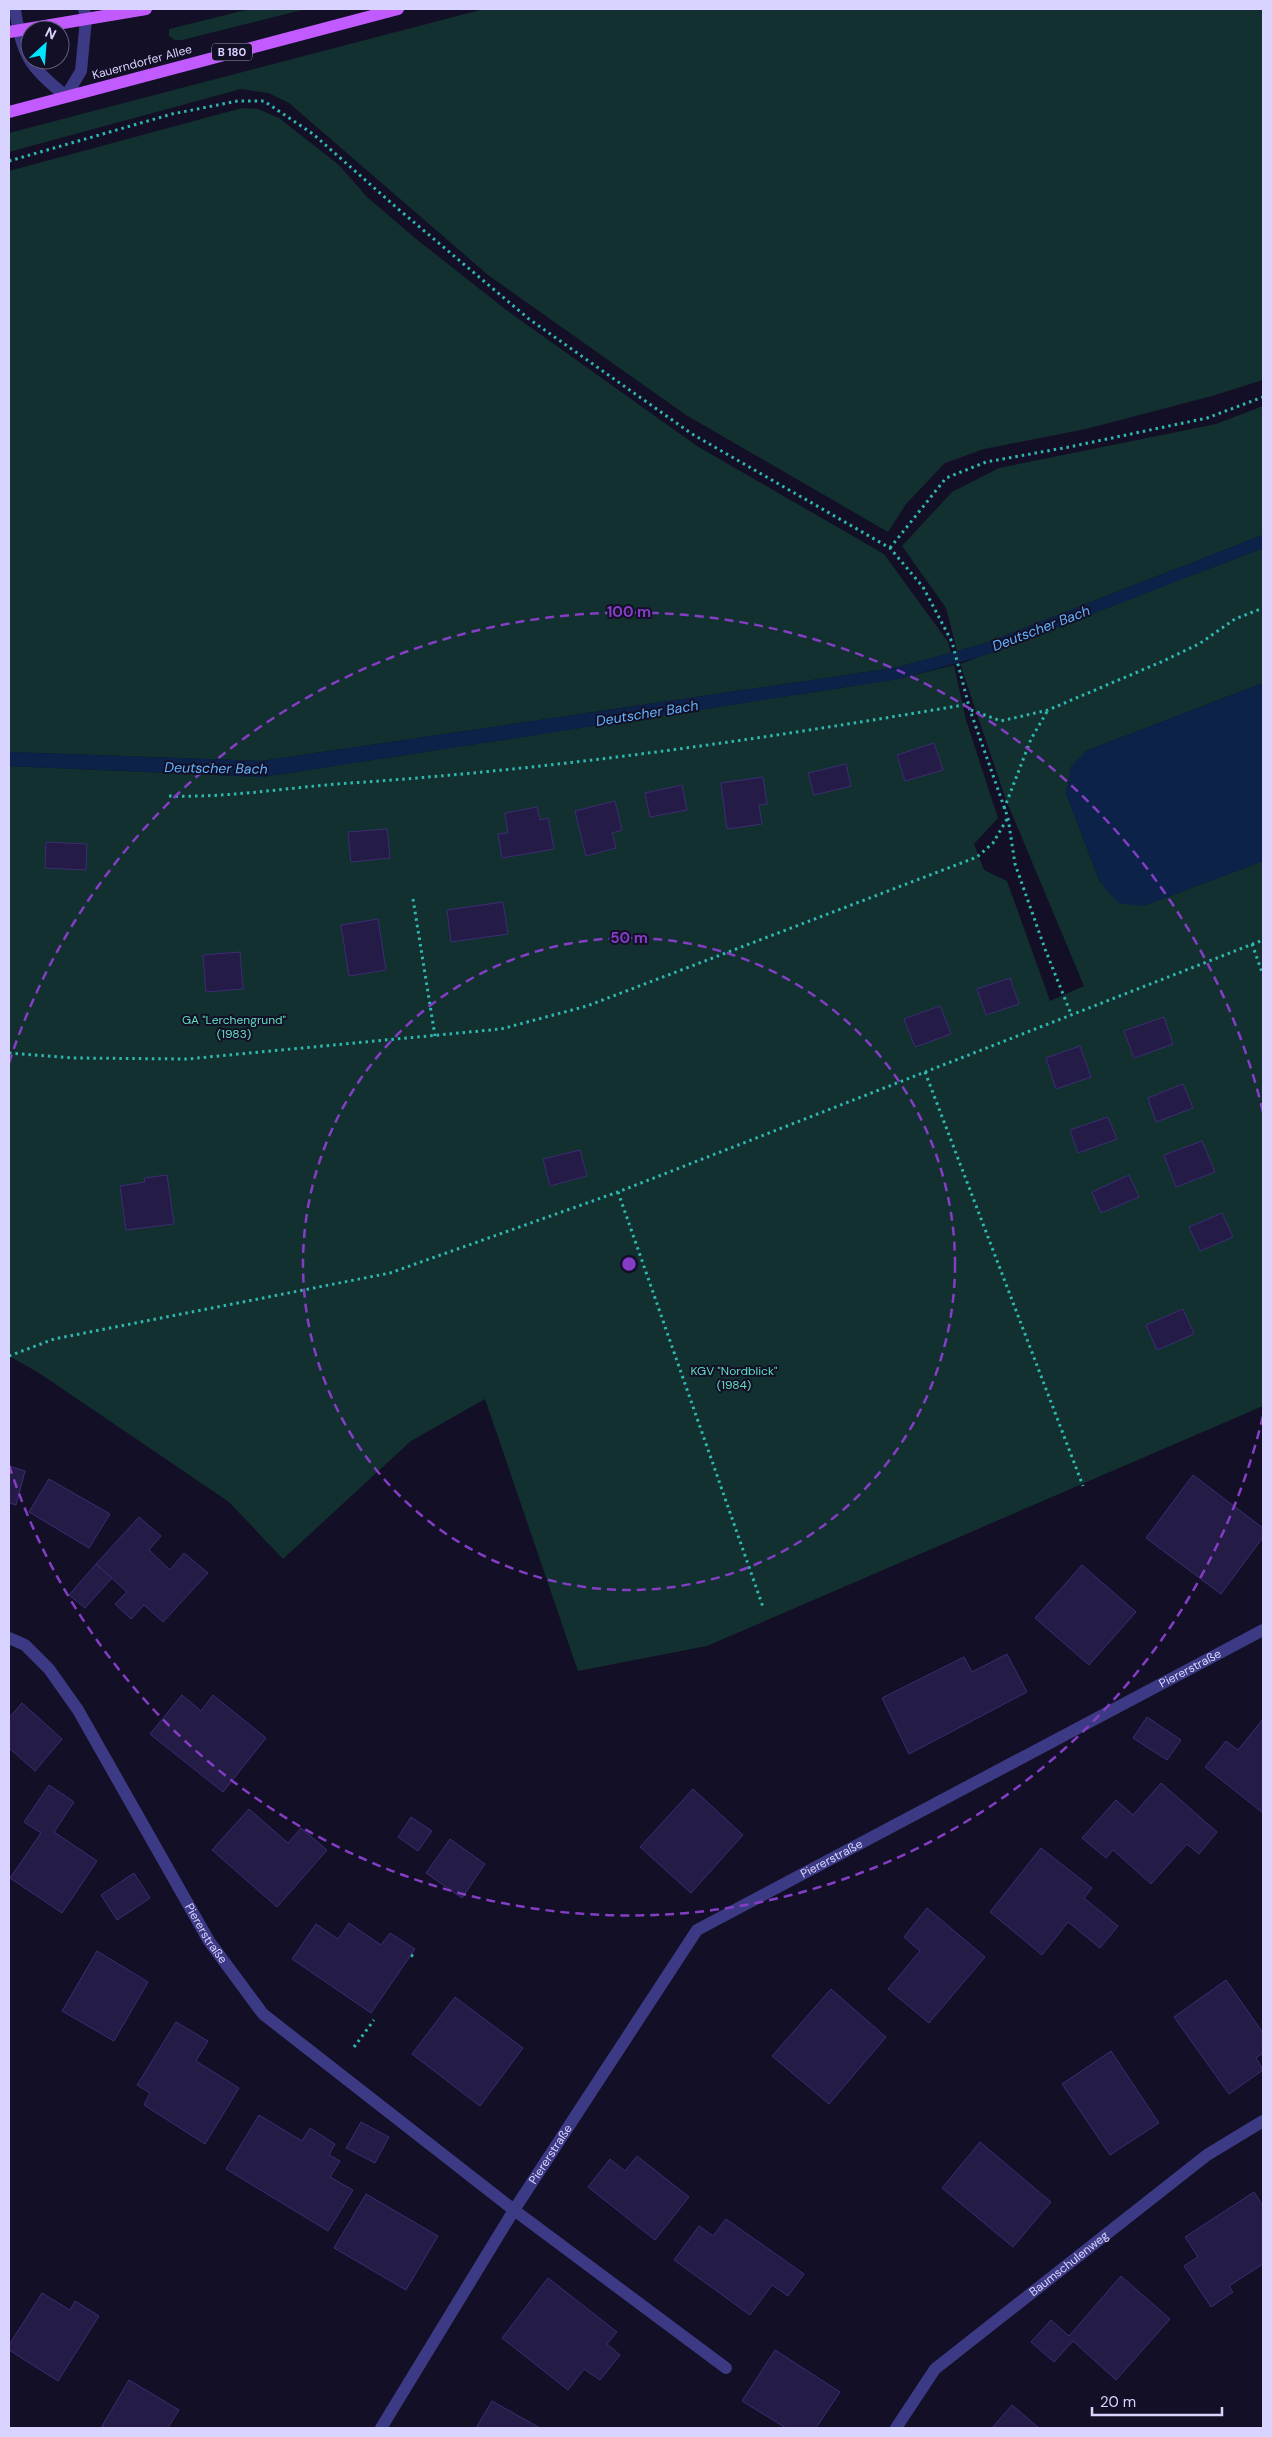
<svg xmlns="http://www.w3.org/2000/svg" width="1272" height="2437" viewBox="0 0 1272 2437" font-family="'DM Sans',sans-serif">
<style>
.green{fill:#12302f}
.water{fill:#0c2248}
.building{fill:#241b47;stroke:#3b2d73}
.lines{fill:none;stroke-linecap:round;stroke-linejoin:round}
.path{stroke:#2fb8b0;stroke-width:3;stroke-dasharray:2.5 4;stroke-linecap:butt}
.minor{stroke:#3d3a85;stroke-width:12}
.primary{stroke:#c25bff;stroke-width:12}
.ring{fill:none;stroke:#843dc5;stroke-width:2.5;stroke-dasharray:9 6}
.labels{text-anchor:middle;stroke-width:4;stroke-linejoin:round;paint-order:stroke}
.shield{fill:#130f26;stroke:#9e99be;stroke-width:1}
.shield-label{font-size:11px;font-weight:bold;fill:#d9d4ff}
.street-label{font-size:12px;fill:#d9d4ff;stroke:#130f26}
.park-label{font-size:12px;fill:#5fe0c0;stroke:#130f26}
.water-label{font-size:14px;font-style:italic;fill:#62b6ff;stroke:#130f26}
.centre{fill:#843dc5;stroke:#130f26;stroke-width:2.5}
.ring-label{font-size:15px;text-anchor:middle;font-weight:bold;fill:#843dc5;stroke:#130f26;stroke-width:4;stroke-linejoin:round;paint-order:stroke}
</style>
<rect width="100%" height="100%" fill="#130f26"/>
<!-- green -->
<g class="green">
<polygon points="250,9 306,9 182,40 175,40 169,36 169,29"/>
<polygon points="484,9 1263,9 1263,380 1212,396 1086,429 984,449 945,463 906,504 888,532 686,415 488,275 289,103 268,93 241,89 9,152 9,133"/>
<polygon points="242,108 258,109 279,118 339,165 367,197 415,238 505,309 697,446 884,554 948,642 951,653 894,668 261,761 9,752 9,171"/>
<polygon points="1263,406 1263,535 983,644 957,651 946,608 902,546 952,492 999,468 1216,424"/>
<polygon points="1263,548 1263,683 1086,751 1066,793 1100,882 1143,906 1263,861 1263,1406 707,1646 578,1671 485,1399 411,1441 283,1559 229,1502 39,1373 9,1356 9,766 262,777 898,679 954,665 966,720 998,818 974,844 984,870 1007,881 1050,1001 1084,986 1006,800 960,664"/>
</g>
<!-- water -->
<g class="water">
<polygon points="1263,535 1263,548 986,655 899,679 262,777 9,766 9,752 261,761 894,668 983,644"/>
<polygon points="1263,683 1263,861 1143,906 1118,903 1100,882 1066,793 1071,766 1086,751"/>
</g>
<!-- building -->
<g class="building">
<polygon points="934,743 943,770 905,781 897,755"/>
<polygon points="846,764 851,786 814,795 808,773"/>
<polygon points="763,777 767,804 759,805 762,824 727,829 721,783"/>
<polygon points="682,785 687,810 650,817 645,793"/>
<polygon points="615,801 622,830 612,833 616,848 586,856 575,811"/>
<polygon points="537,807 540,820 548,818 554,849 502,858 498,834 508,833 505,813"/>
<polygon points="387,829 390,858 351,862 348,832"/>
<polygon points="46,842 87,844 86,870 45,868"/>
<polygon points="503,902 508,934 451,942 447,910"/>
<polygon points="378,919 386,970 349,976 341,925"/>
<polygon points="240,952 243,989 206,992 203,955"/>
<polygon points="1010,978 1019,1004 986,1015 977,989"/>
<polygon points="940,1006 951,1034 915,1047 904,1019"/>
<polygon points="1164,1017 1173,1044 1134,1058 1124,1031"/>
<polygon points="1080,1046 1091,1077 1056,1089 1046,1058"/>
<polygon points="1183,1084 1193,1108 1156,1122 1148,1098"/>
<polygon points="1108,1117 1117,1139 1078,1153 1070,1130"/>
<polygon points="1202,1141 1215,1172 1176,1187 1164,1155"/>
<polygon points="580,1150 587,1176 550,1186 543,1159"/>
<polygon points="167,1175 174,1224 126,1230 120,1186 145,1182 144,1178"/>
<polygon points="1129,1175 1139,1197 1101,1213 1092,1192"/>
<polygon points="1222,1213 1233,1237 1200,1251 1189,1227"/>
<polygon points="1183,1309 1194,1334 1157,1350 1146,1325"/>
<polygon points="9,1466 25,1471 16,1505 9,1503"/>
<polygon points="1193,1475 1263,1528 1263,1537 1221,1594 1146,1538"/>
<polygon points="49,1479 110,1514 89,1548 29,1512"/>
<polygon points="139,1517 161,1536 149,1550 170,1570 184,1553 208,1573 163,1622 144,1605 131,1619 115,1604 127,1592 96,1564"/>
<polygon points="96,1564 112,1578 85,1608 69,1595"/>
<polygon points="1082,1565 1136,1612 1089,1665 1035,1618"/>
<polygon points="1007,1654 1027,1692 909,1754 882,1698 964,1657 972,1672"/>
<polygon points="182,1695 201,1711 213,1695 266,1738 223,1792 150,1734"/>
<polygon points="22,1703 62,1739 35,1771 9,1748 9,1718"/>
<polygon points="1147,1717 1181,1740 1167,1760 1133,1738"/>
<polygon points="1263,1719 1263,1813 1205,1767 1226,1741 1238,1750"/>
<polygon points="1161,1783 1217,1832 1199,1854 1187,1844 1151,1884 1113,1850 1106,1858 1082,1838 1116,1800 1133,1815"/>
<polygon points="49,1785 74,1802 54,1832 97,1861 62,1913 10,1878 41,1833 24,1822"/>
<polygon points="693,1789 743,1835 691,1893 640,1847"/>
<polygon points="249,1809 288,1843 301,1828 327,1850 277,1907 212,1850"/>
<polygon points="411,1817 432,1831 418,1851 398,1837"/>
<polygon points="450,1839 485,1864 462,1898 426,1873"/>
<polygon points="1041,1848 1092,1888 1084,1898 1118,1926 1100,1948 1068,1922 1042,1955 990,1912"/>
<polygon points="134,1873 150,1898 117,1920 101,1895"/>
<polygon points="927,1908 985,1957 929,2023 888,1989 920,1951 904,1937"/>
<polygon points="349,1923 381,1945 390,1933 415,1949 371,2013 292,1959 316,1924 338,1939"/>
<polygon points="97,1951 148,1982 114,2041 62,2011"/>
<polygon points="1226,1980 1263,2033 1263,2053 1256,2058 1263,2070 1229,2094 1174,2017"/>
<polygon points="831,1989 886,2037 829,2104 772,2056"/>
<polygon points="455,1997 523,2048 480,2106 412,2054"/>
<polygon points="176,2022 208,2041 196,2061 239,2088 205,2144 144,2105 150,2093 137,2085"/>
<polygon points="1111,2051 1159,2123 1110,2155 1062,2084"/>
<polygon points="259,2115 302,2141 310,2128 335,2144 329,2155 340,2161 330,2177 353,2190 328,2231 226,2169"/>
<polygon points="361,2122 389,2137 375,2163 346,2148"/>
<polygon points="980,2142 1051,2202 1013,2247 942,2188"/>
<polygon points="637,2156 689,2197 655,2240 588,2187 610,2159 625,2171"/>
<polygon points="1254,2192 1263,2206 1263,2264 1229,2286 1233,2292 1211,2307 1184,2266 1198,2257 1185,2237"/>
<polygon points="366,2194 438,2236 406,2290 334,2248"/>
<polygon points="726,2219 804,2274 788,2296 772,2285 750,2315 674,2260 699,2226 713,2236"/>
<polygon points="1121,2276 1170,2319 1116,2380 1073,2341 1054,2362 1031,2342 1051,2320 1069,2336"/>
<polygon points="548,2278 617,2332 607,2344 620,2355 600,2380 584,2369 568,2390 502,2338"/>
<polygon points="42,2293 70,2310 75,2301 99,2316 58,2381 9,2350 9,2345"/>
<polygon points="775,2350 840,2392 816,2428 786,2428 742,2401"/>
<polygon points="129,2380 179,2410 168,2428 105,2428 102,2426"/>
<polygon points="492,2401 540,2428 476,2428"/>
<polygon points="1012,2405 1039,2428 992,2428"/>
</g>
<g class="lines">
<!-- path -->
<g class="path">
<polyline points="9,161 172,114 238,101 264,101 313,134 397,208 529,319 692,434 890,548 923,587 952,642 970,710 1008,818 1015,864 1045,949 1071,1014"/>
<polyline points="890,548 946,478 986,462 1069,447 1207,418 1263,397"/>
<polyline points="971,710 1001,721 1048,710 1161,662 1199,644 1235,619 1263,608"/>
<path d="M 169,796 C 230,798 290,787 351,783 C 558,769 764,739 969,704"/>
<polyline points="1004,809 1031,739 1048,710"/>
<polyline points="413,899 435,1036"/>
<polyline points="1252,944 1263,975"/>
<polyline points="9,1053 73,1058 187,1059 501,1029 587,1006 977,857 993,843 1007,819"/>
<polyline points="925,1072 1083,1486"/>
<polyline points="618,1192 763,1607"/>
<polyline points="9,1356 54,1339 390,1273 618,1192 1263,940"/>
<polyline points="411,1955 416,1958"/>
<polyline points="354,2047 374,2020"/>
</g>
<!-- minor -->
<g class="minor">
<path d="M 15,9 C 21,54 30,68 66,96 L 81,71 L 86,19 L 84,9"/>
<path id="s1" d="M 9,1638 L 25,1645 L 49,1669 L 78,1710 L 209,1941 L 263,2014 L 514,2210 L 726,2368"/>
<path id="s2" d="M 381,2428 L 514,2210 L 697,1930 L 1263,1630"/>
<path id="s3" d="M 896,2428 L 935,2369 L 1207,2155 L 1263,2121"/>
</g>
<!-- primary -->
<g class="primary">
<polyline points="9,32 146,9"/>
<polyline points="9,112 398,9"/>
</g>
</g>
<!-- distance rings -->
<g class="ring">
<circle cx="629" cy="1264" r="326"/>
<path d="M1263 1416A652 652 0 0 1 9 1465M9 1063A652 652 0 0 1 1263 1112"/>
</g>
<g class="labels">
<!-- shield labels -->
<rect class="shield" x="212" y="43.5" width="40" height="17" rx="4"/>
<g class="shield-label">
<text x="232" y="56">B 180</text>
</g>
<!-- street labels -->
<g class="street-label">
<text transform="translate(142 62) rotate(-15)" y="4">Kauerndorfer Allee</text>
<text dy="4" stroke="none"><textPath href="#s2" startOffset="1148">Piererstraße</textPath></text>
<text dy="4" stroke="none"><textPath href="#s2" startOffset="742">Piererstraße</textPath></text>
<text dy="4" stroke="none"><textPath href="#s1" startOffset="359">Piererstraße</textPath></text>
<text dy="4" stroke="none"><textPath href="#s2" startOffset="322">Piererstraße</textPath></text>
<text dy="4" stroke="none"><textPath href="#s3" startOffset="241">Baumschulenweg</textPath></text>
</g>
<!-- park labels -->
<g class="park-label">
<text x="234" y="1024">GA "Lerchengrund"<tspan x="234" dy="14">(1983)</tspan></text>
<text x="734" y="1375">KGV "Nordblick"<tspan x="734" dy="14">(1984)</tspan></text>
</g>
<!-- water labels -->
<g class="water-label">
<text transform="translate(1041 628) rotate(-21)" y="5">Deutscher Bach</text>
<text transform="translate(647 713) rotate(-9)" y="5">Deutscher Bach</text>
<text transform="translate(216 768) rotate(1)" y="5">Deutscher Bach</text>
</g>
</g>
<circle cx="629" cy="1264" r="8" class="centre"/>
<g class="ring-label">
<text x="629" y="617">100 m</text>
<text x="629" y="943">50 m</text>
</g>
<!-- border -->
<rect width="1272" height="2437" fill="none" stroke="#d9d4ff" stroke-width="20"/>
<!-- north arrow -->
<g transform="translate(45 45) rotate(26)"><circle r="24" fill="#130f26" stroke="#625e7d"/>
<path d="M0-4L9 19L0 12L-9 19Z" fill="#00e5ff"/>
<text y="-8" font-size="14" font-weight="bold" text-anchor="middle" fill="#d9d4ff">N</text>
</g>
<!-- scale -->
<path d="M1092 2407v8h130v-8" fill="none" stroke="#d9d4ff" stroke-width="2.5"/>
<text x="1100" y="2407" font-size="15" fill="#d9d4ff" stroke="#130f26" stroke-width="4" paint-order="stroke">20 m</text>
</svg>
